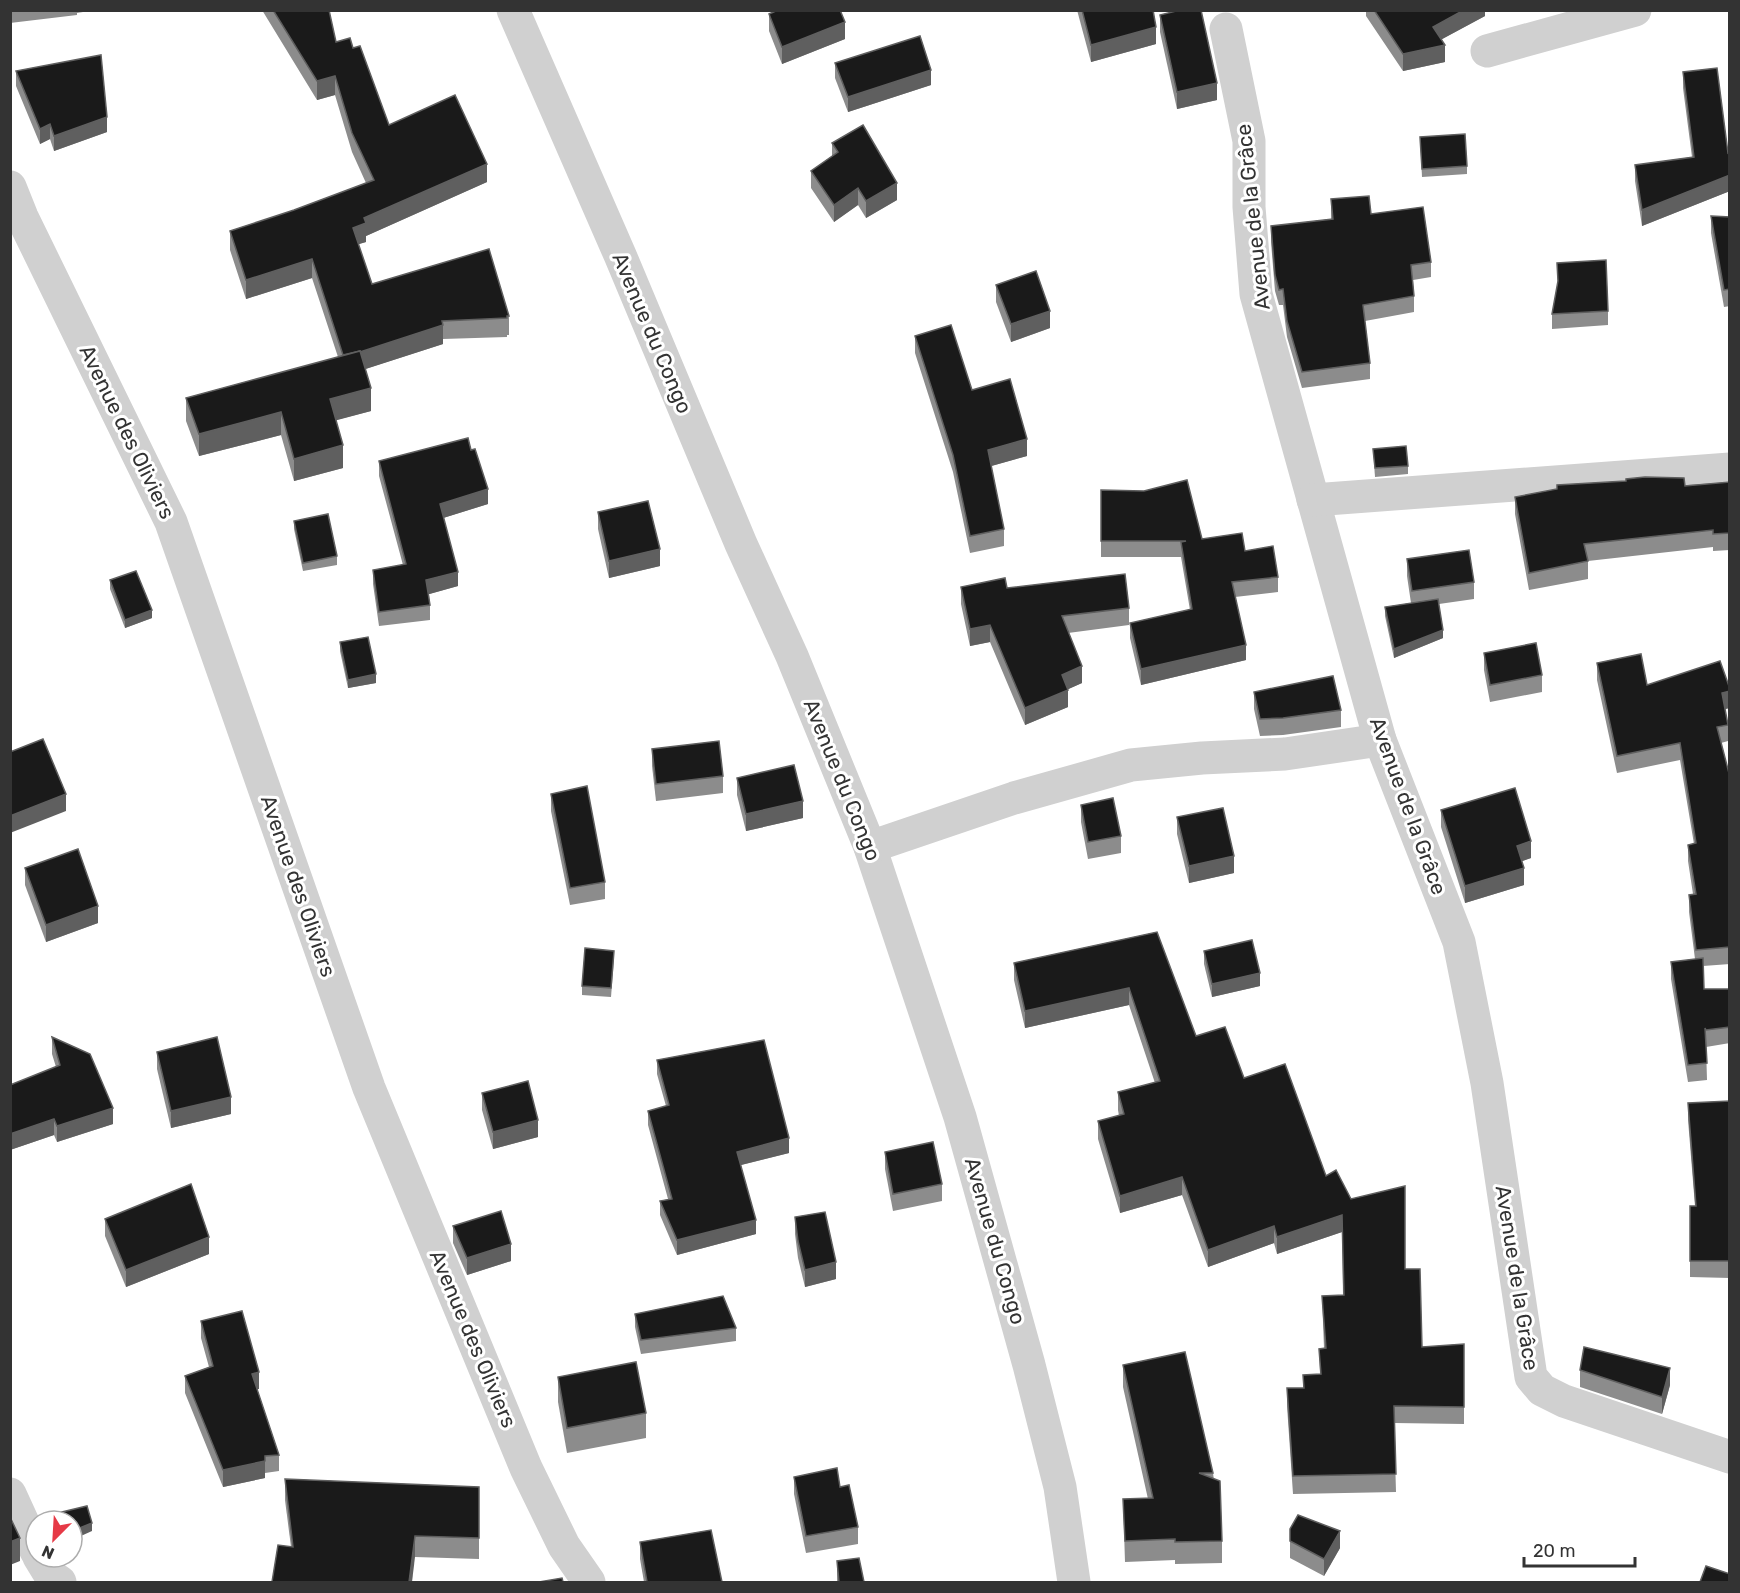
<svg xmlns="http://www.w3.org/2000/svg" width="1740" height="1593" viewBox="0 0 1740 1593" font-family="Rubik,sans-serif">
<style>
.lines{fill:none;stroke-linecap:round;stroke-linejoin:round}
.minor{stroke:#d0d0d0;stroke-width:33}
.wall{fill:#8c8c8c}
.shaded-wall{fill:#5f5f5f}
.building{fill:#1a1a1a;stroke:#5f5f5f;stroke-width:1.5}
.labels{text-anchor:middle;stroke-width:6;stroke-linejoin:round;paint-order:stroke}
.street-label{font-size:21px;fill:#333;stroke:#fff}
</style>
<rect width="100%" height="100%" fill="#fff"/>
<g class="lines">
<!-- minor -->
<g class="minor">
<polyline points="513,10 620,255 741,544 792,656 870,847 960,1117 1029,1365 1060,1487 1074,1582"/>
<polyline points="1226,29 1249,141 1249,207 1256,294 1380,740 1459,942 1487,1083 1531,1377 1542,1390 1564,1401 1730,1457"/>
<polyline points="1487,51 1635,10"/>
<polyline points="10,187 22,217 171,522 369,1088 526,1468 564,1546 589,1582"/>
<polyline points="1313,500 1730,469"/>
<polyline points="870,847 1014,798 1131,765 1202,758 1285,754 1380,740"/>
<polyline points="10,1494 36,1551"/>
<polyline points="39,1557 50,1575 60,1582"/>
</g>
</g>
<!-- wall -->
<g class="wall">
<polygon points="10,10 95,10 77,13 77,15 10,23"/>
<polygon points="262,10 329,10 336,42 353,48 389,125 487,182 366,236 366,242 358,244 372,284 509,316 509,335 507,335 507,337 443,339 443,344 365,369 371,411 336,420 343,468 294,481 281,435 199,456 186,421 186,398 338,357 312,278 246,299 230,250 230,231 294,210 366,183 352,152 335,95 317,100"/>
<polygon points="1077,10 1153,10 1156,44 1091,62"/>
<polygon points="1366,10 1485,10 1485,16 1442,39 1445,62 1403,71 1366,16"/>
<polygon points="769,14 845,39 782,64 769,31"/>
<polygon points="1160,15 1217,100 1177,109 1160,32"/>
<polygon points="835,63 931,85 848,112 835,78"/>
<polygon points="16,71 107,132 54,151 50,139 40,144 16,86"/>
<polygon points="1683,72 1728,153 1730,152 1730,191 1642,226 1635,181 1635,165 1692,157 1683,88"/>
<polygon points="1420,137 1467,166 1467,174 1422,177"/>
<polygon points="832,143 897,200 866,218 858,205 834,222 811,188 811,171 832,156"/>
<polygon points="1331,199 1371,214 1431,262 1431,277 1413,280 1414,296 1414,312 1365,321 1370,363 1370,379 1302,388 1287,337 1283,305 1279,305 1275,291 1271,242 1271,226 1331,219"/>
<polygon points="1711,216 1730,217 1730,306 1724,307 1711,233"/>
<polygon points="1557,263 1608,311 1608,325 1552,329 1552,314 1558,285"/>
<polygon points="996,285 1050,328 1011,342 996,302"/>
<polygon points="915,336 972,390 1027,456 991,466 1004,529 1004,546 970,553 953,472 915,353"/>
<polygon points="1373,449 1408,466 1408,474 1375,477"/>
<polygon points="471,450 488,504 443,518 458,586 429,594 430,605 430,620 379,626 373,584 373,570 403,565 379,476 379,461"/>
<polygon points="1730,482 1730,550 1713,551 1713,547 1588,561 1588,579 1529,590 1515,514 1515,497"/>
<polygon points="1101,490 1202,539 1245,551 1278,577 1278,592 1235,597 1246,660 1141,685 1130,638 1130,623 1190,610 1181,557 1101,557"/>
<polygon points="598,512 660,566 609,578 598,529"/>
<polygon points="294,521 337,556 337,565 303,571 294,529"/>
<polygon points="1407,559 1474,582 1474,599 1439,604 1443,638 1394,658 1385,616 1385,607 1411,603 1407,576"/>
<polygon points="110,580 152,618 125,628 110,589"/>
<polygon points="961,587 1007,588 1129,608 1129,625 1068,633 1082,683 1068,689 1068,707 1025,725 990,642 970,646 961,604"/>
<polygon points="340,642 376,683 348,688 340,651"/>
<polygon points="1484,653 1542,675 1542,692 1490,702 1484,670"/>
<polygon points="1597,663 1647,685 1725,709 1728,725 1728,741 1721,743 1730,777 1730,964 1703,966 1704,989 1730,989 1730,1043 1706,1047 1706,1046 1707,1080 1688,1082 1671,979 1671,962 1695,959 1689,912 1689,895 1693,894 1688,861 1688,845 1694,844 1680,760 1617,773 1597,680"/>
<polygon points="1254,692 1341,710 1341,727 1283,735 1260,736 1254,709"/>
<polygon points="652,749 723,776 723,793 656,801 652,766"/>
<polygon points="737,778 803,818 746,831 737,795"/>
<polygon points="551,794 605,882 605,899 570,905 551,811"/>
<polygon points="1081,805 1121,836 1121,853 1088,859 1081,822"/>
<polygon points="1441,810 1531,858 1522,861 1524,885 1465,903 1441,827"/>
<polygon points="1177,817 1234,873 1189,883 1177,834"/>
<polygon points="25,868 98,923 46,942 25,885"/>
<polygon points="1157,932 1196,1036 1244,1078 1326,1176 1351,1199 1405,1269 1422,1347 1464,1344 1464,1424 1394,1423 1396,1492 1293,1494 1287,1406 1287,1388 1303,1388 1303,1375 1320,1374 1319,1349 1324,1348 1322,1296 1343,1295 1342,1232 1277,1254 1274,1243 1208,1267 1182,1195 1120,1213 1098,1139 1098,1121 1119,1116 1118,1110 1118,1092 1155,1083 1129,1005 1025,1028 1014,980 1014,963"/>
<polygon points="1204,951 1260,986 1212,997 1204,964"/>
<polygon points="614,959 611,997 582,995 582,986"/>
<polygon points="52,1037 113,1124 57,1142 54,1135 10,1150 56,1067 52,1054"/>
<polygon points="157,1052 231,1114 171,1128 157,1069"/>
<polygon points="657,1060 789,1153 741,1165 756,1234 677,1255 660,1215 660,1201 668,1199 648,1125 648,1111 666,1106 657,1074"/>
<polygon points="482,1093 538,1137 493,1149 482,1110"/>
<polygon points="1730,1101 1730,1278 1690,1277 1690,1206 1695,1206 1688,1120 1688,1103"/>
<polygon points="885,1152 942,1184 942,1201 893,1211 885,1169"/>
<polygon points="795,1217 836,1279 805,1287 798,1258 795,1234"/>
<polygon points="105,1219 209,1254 126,1287 105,1236"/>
<polygon points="453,1226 511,1261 467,1275 453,1243"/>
<polygon points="635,1314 736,1328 736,1341 641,1354 635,1327"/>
<polygon points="201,1321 259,1389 257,1389 279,1455 279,1471 265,1473 265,1478 223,1487 185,1393 185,1376 209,1367 201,1338"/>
<polygon points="1123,1365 1213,1473 1222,1541 1222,1563 1175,1564 1175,1560 1125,1562 1123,1499 1148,1499 1123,1387"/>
<polygon points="1580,1370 1670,1385 1662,1414 1580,1387"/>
<polygon points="558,1377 646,1413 646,1438 567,1453 558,1402"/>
<polygon points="794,1477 840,1487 858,1527 858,1544 806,1553 794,1494"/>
<polygon points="285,1479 479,1487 479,1559 415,1557 291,1547 285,1500"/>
<polygon points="1290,1529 1340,1548 1324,1576 1290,1558"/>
<polygon points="640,1542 722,1582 644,1582 640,1559"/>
<polygon points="837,1561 864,1582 837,1582"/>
</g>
<!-- shaded-wall -->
<g class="shaded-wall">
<polygon points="1464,10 1485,10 1485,16 1433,44 1433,27"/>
<polygon points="845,22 845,39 782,64 782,47"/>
<polygon points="1156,27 1156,44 1091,62 1091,45"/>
<polygon points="1445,45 1445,62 1403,71 1403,54"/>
<polygon points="931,70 931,85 848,112 848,97"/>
<polygon points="335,76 335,95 317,100 317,81"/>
<polygon points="1217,83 1217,100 1177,109 1177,92"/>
<polygon points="107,117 107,132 54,151 54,136"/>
<polygon points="50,124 50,139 40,144 40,129"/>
<polygon points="487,164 487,182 366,236 366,242 353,246 353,228 364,218"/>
<polygon points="1730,175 1730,191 1642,226 1642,210"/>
<polygon points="897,183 897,200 866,218 866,201"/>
<polygon points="858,188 858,205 834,222 834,205"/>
<polygon points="312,259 312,278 246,299 246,280"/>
<polygon points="1050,311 1050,328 1011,342 1011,324"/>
<polygon points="443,325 443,344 344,376 344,357"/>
<polygon points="371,388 371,411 330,422 330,399"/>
<polygon points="281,412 281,435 199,456 199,434"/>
<polygon points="1027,439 1027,456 988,467 988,450"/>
<polygon points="343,445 343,468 294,481 294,459"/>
<polygon points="488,489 488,504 440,519 440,504"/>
<polygon points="660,549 660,566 609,578 609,561"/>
<polygon points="458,572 458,586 426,595 426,580"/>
<polygon points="152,610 152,618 125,628 125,620"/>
<polygon points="990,625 990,642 970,646 970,629"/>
<polygon points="1443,630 1443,638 1394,658 1394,649"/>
<polygon points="1246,645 1246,660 1141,685 1141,669"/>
<polygon points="1082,666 1082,683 1062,692 1062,675"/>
<polygon points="376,674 376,683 348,688 348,680"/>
<polygon points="1068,690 1068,707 1025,725 1025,708"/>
<polygon points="1730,691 1730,708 1722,710 1722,693"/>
<polygon points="66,794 66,811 10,833 10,816"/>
<polygon points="803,801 803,818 746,831 746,814"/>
<polygon points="1531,841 1531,858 1517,863 1517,846"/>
<polygon points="1234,856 1234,873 1189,883 1189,866"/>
<polygon points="1524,868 1524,885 1465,903 1465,886"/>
<polygon points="98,906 98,923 46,942 46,925"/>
<polygon points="1260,973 1260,986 1212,997 1212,984"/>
<polygon points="1129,988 1129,1005 1025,1028 1025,1011"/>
<polygon points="231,1097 231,1114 171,1128 171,1111"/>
<polygon points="113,1108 113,1124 57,1142 57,1126"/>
<polygon points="54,1119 54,1135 10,1150 10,1134"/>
<polygon points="538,1120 538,1137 493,1149 493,1132"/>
<polygon points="789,1138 789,1153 737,1166 737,1152"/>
<polygon points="1182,1177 1182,1195 1120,1213 1120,1196"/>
<polygon points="1342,1215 1342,1232 1277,1254 1277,1237"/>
<polygon points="756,1220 756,1234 677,1255 677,1240"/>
<polygon points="1274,1226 1274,1243 1208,1267 1208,1250"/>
<polygon points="209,1237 209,1254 126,1287 126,1270"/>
<polygon points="511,1244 511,1261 467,1275 467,1258"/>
<polygon points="836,1262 836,1279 805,1287 805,1270"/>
<polygon points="1670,1368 1670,1385 1662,1414 1662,1397"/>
<polygon points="259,1372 259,1389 252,1390 252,1374"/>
<polygon points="265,1461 265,1478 223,1487 223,1470"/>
<polygon points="92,1523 92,1531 72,1540 72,1531"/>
<polygon points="1340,1531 1340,1548 1324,1576 1324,1559"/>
<polygon points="415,1536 415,1557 412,1582 409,1582"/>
<polygon points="20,1538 20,1561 10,1565 10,1542"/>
</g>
<!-- building -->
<g class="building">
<polygon points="273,10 329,10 336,42 350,38 353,48 360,46 389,125 455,95 487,164 364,218 366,223 353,228 372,284 489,249 509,316 507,316 507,318 442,321 443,325 360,352 360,351 343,355 312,259 246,280 230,231 294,210 374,180 352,133 335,76 317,81"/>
<polygon points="778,10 840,10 845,22 782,47 769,14"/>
<polygon points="1082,10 1153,10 1156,27 1091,45"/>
<polygon points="1180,10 1201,10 1217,83 1177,92 1160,15"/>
<polygon points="1374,10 1464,10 1433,27 1445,45 1403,54"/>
<polygon points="920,36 931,70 848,97 835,63"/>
<polygon points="101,55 107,117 54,136 50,124 40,129 16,71"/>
<polygon points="1717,68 1728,153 1730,152 1730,175 1642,210 1635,165 1694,157 1683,72"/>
<polygon points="863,125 897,183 866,201 858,188 834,205 811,171 838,152 832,143"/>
<polygon points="1465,134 1467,166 1422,169 1420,137"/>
<polygon points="1369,196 1371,214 1423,207 1431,262 1411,265 1414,296 1363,305 1370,363 1302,372 1287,321 1283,289 1279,290 1275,275 1271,226 1333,219 1331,199"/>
<polygon points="1711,216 1730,217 1730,289 1724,290"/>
<polygon points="1606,260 1608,311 1552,314 1558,281 1557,263"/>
<polygon points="1036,271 1050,311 1011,324 996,285"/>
<polygon points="951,325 972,390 1010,379 1027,439 988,450 1004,529 970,536 953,455 915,336"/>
<polygon points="360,351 371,388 330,399 343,445 294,459 281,412 199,434 186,398"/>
<polygon points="468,438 471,450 475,449 488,489 440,504 458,572 426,580 430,605 379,612 373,570 406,564 379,461"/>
<polygon points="1406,446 1408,466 1375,468 1373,449"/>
<polygon points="1645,477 1684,478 1685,486 1730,482 1730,533 1713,534 1713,530 1584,544 1588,561 1529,573 1515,497 1557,489 1557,485 1626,481 1626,479"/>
<polygon points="1187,480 1202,539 1242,533 1245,551 1273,546 1278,577 1232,582 1246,645 1141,669 1130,623 1192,609 1181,542 1186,541 1101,541 1101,490 1144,491"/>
<polygon points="648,501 660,549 609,561 598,512"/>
<polygon points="328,514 337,556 303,563 294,521"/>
<polygon points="1469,550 1474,582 1412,591 1407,559"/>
<polygon points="136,571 152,610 125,620 110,580"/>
<polygon points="1125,574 1129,608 1062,616 1082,666 1062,675 1068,690 1025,708 990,625 970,629 961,587 1005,578 1007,588"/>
<polygon points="1438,599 1443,630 1394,649 1385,607"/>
<polygon points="368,637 376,674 348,680 340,642"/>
<polygon points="1536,643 1542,675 1490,685 1484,653"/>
<polygon points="1641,654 1647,685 1720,661 1730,689 1730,691 1722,693 1728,725 1717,727 1730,777 1730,947 1696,950 1689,895 1696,894 1688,845 1696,843 1680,743 1617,756 1597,663"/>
<polygon points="1333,676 1341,710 1283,718 1260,719 1254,692"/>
<polygon points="43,739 66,794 10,816 10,752"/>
<polygon points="719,741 723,776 656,784 652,749"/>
<polygon points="794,765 803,801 746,814 737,778"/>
<polygon points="587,786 605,882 570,888 551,794"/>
<polygon points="1515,788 1531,841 1517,846 1524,868 1465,886 1441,810"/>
<polygon points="1113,798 1121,836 1088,842 1081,805"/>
<polygon points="1223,808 1234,856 1189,866 1177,817"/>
<polygon points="78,849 98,906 46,925 25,868"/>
<polygon points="1157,932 1196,1036 1225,1027 1244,1078 1285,1064 1326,1176 1336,1170 1351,1199 1405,1186 1405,1269 1420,1269 1422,1347 1464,1344 1464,1407 1394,1406 1396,1474 1293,1476 1287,1388 1304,1388 1303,1375 1321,1374 1319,1349 1326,1348 1322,1296 1344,1295 1342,1215 1277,1237 1274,1226 1208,1250 1182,1177 1120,1196 1098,1121 1124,1114 1118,1092 1160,1081 1129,988 1025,1011 1014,963"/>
<polygon points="1252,940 1260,973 1212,984 1204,951"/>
<polygon points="585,948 614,951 611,988 582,986"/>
<polygon points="1703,958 1704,989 1730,989 1730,1027 1706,1030 1705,1028 1707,1063 1688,1065 1671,962"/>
<polygon points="52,1037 90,1054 113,1108 57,1126 54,1119 10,1134 10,1085 60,1065"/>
<polygon points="217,1037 231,1097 171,1111 157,1052"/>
<polygon points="764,1040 789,1138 737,1152 756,1220 677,1240 660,1201 672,1199 648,1111 669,1105 657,1060"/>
<polygon points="528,1081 538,1120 493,1132 482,1093"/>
<polygon points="1730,1101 1730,1261 1690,1261 1690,1206 1696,1206 1688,1103"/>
<polygon points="933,1142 942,1184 893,1194 885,1152"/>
<polygon points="191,1184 209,1237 126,1270 105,1219"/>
<polygon points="501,1211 511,1244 467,1258 453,1226"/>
<polygon points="825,1212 836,1262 805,1270 798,1241 795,1217"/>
<polygon points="723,1296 736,1328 641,1340 635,1314"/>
<polygon points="242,1311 259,1372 252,1374 279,1455 265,1456 265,1461 223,1470 185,1376 213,1366 201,1321"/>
<polygon points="1584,1347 1670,1368 1662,1397 1580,1370"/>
<polygon points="1185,1352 1213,1473 1199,1473 1220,1481 1222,1541 1175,1542 1175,1539 1125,1541 1123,1499 1153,1498 1123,1365"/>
<polygon points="636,1362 646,1413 567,1428 558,1377"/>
<polygon points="837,1468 840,1487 849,1485 858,1527 806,1536 794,1477"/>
<polygon points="285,1479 479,1487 479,1538 415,1536 409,1582 272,1582 278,1545 293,1547"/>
<polygon points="87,1506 92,1523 72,1531 72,1521 47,1521 45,1516"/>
<polygon points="1298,1515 1340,1531 1324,1559 1290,1541 1290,1529"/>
<polygon points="10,1517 20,1538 10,1542"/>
<polygon points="711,1530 722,1582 647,1582 640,1542"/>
<polygon points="859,1558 864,1582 839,1582 837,1561"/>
<polygon points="1706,1566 1730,1574 1730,1582 1700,1582"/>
<polygon points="562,1578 563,1582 539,1582"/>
</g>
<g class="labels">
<!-- street labels -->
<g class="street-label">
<text transform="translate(1253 217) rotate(-96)" y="7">Avenue de la Grâce</text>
<text transform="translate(652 333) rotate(67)" y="7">Avenue du Congo</text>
<text transform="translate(127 432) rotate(64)" y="7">Avenue des Oliviers</text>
<text transform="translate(842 780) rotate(68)" y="7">Avenue du Congo</text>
<text transform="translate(1408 806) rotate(70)" y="7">Avenue de la Grâce</text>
<text transform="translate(298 886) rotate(71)" y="7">Avenue des Oliviers</text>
<text transform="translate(995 1241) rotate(74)" y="7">Avenue du Congo</text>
<text transform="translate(1517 1278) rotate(81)" y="7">Avenue de la Grâce</text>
<text transform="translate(473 1339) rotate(67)" y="7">Avenue des Oliviers</text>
</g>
</g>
<!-- border -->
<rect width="1740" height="1593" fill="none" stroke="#333333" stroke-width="24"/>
<!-- north arrow -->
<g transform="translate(54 1539) rotate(204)"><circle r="28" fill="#ffffff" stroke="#adadad" stroke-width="1.5"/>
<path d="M0-4.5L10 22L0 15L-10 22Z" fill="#e63946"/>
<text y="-9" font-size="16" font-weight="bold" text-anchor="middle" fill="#333333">N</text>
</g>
<!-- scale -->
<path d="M1524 1557v9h111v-9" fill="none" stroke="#333333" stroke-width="3"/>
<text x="1533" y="1557" font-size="18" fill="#333333" stroke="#ffffff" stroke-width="4.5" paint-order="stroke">20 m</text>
</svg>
